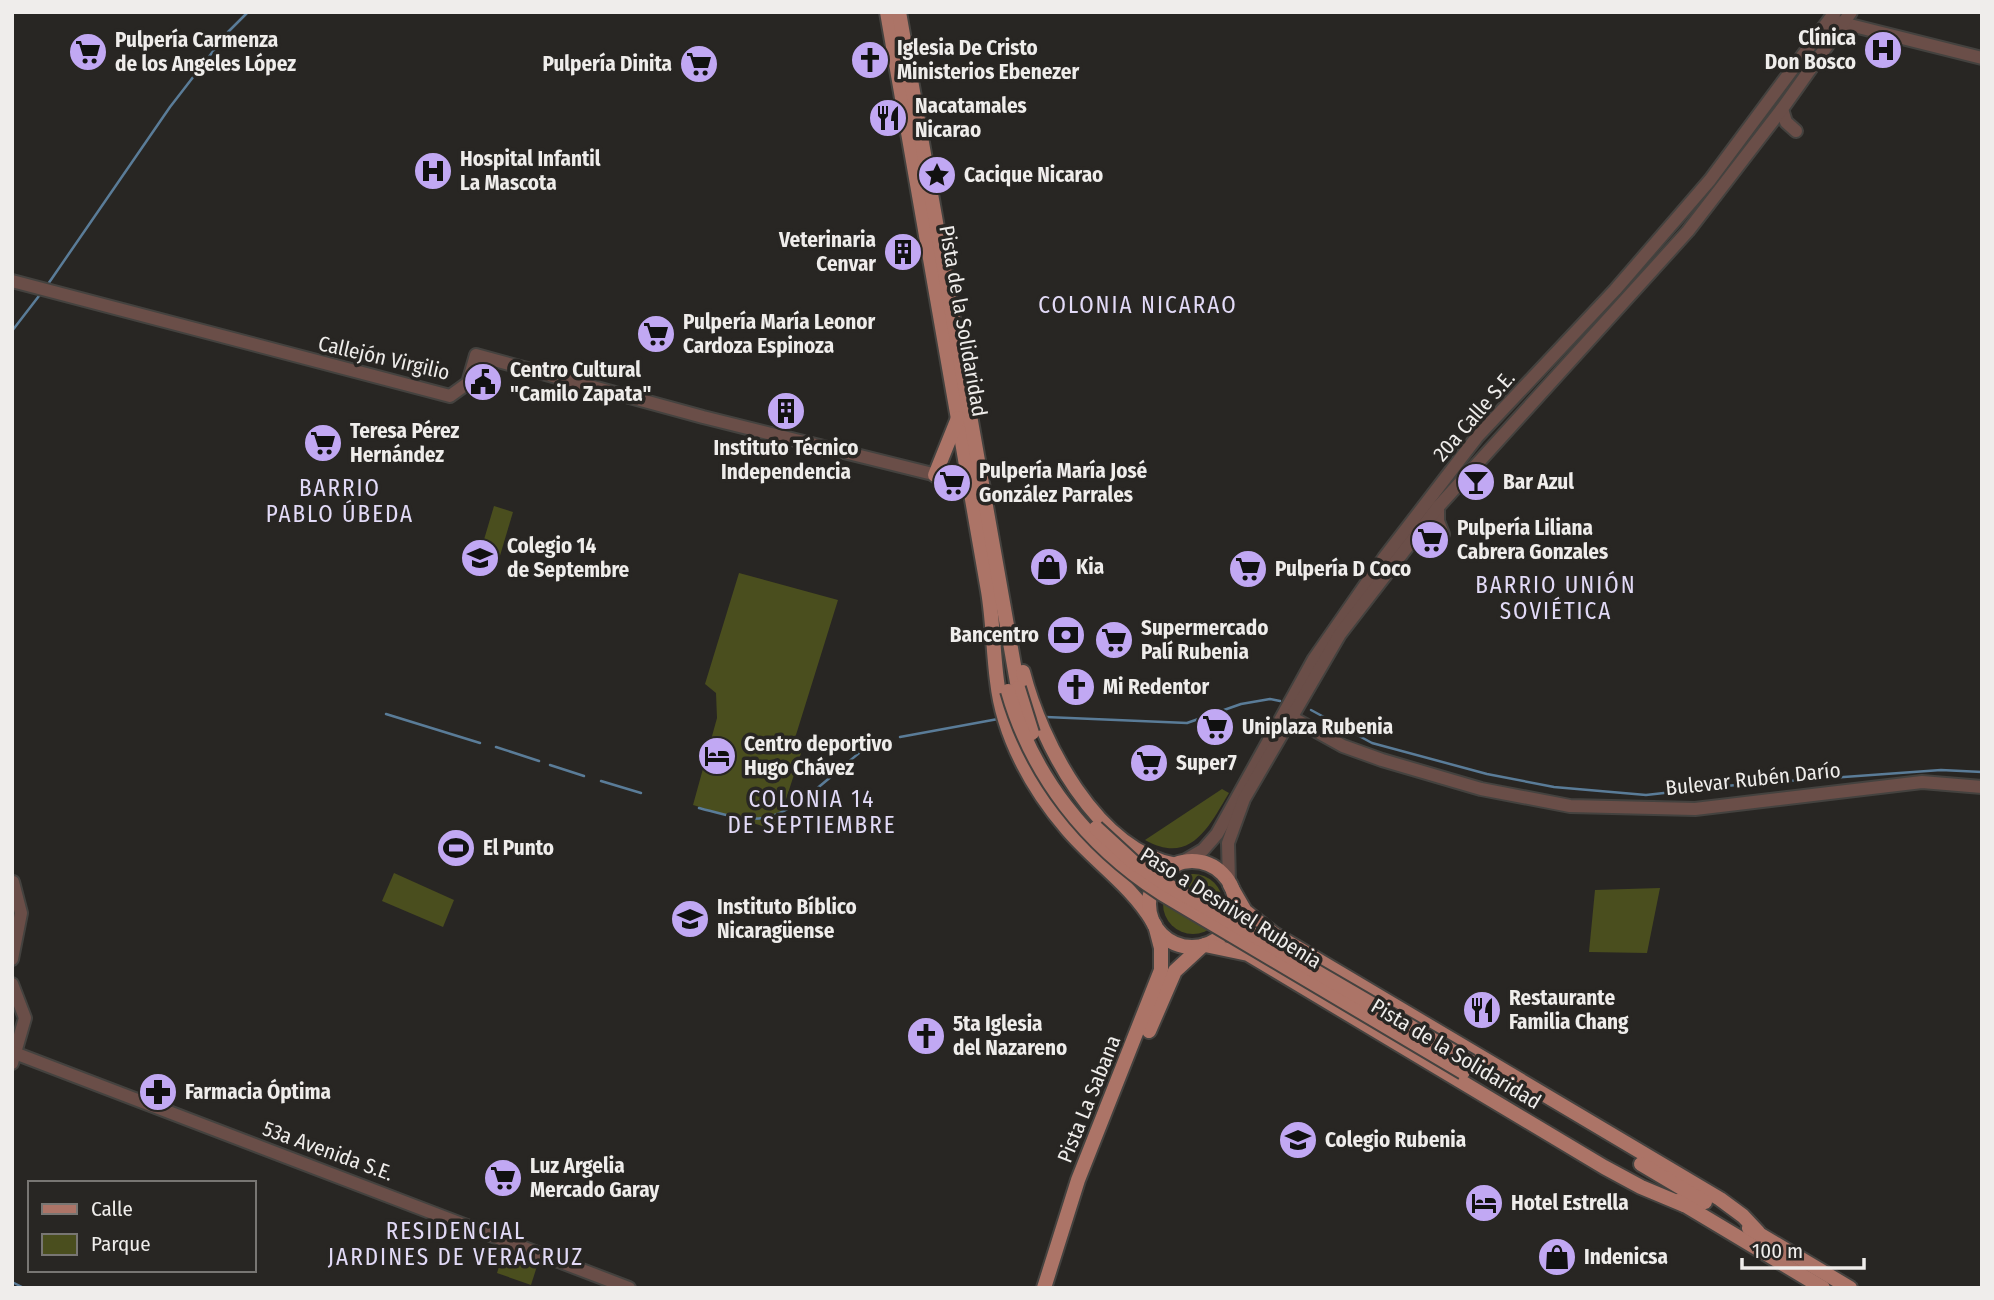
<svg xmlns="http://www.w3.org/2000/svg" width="1994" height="1300" viewBox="0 0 1994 1300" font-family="'Fira Sans Condensed',sans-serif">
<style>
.green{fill:#4a4e1e}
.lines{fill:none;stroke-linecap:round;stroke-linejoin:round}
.stream{stroke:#5a7c98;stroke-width:2.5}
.tertiary-casing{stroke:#44423f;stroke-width:16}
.primary-casing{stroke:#44423f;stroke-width:18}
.tertiary{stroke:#6a4e48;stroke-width:12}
.primary{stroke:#ac7467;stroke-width:14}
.primary-bridge-casing{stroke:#44423f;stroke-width:18;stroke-linecap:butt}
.primary-bridge{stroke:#ac7467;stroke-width:14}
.labels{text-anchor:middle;stroke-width:7;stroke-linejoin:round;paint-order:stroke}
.poi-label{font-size:21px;font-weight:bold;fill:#efedeb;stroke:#282623;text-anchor:start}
.street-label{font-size:21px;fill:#efedeb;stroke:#282623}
.neighbourhood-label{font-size:23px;letter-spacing:2px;fill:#e2daf7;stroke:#282623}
</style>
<rect width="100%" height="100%" fill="#282623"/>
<!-- green -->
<g class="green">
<polygon points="494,506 513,512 499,559 480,553"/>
<polygon points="739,573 838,600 795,738 804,744 776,830 693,805 717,718 716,693 705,684"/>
<path d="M 1222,789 L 1229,793 C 1209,826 1191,866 1145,840 Z"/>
<polygon points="394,873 454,900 443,927 382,901"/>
<circle cx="1193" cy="904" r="30"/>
<polygon points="1660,888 1647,953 1589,952 1595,890"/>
<polygon points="504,1251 538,1263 531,1285 497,1273"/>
</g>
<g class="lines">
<!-- stream -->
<g class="stream">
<polyline points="46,287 170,107 228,32 248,12"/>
<polyline points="12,331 42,292"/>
<polyline points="1311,710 1372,743 1487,774 1554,787 1646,795 1745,784 1941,770 1982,772"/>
<polyline points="386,714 480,743"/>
<polyline points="1046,717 1187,723 1241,704 1270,699 1280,701"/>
<polyline points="900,737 998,719"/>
<polyline points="496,747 539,761"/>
<polyline points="550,765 584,776"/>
<polyline points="601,781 641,793"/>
<path d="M 699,808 C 719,813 742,821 763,818 C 798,814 843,762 874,742"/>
<polyline points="12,1282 24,1288"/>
</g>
<defs>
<g id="tertiary">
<polyline points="1838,22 1982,58"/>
<polyline points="1782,109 1786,122 1796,131"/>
<polyline points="12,281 450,396 468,383 476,355 703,417 969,483"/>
<polyline points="1438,507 1438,521 1443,534"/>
<polyline points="1291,717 1343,746 1382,760 1481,789 1570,806 1695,809 1922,782 1982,787"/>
<polyline points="1181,863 1203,850 1217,834 1314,659 1384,558 1477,437 1615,290 1710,180 1835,12"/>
<polyline points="1229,883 1228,843 1244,799 1340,634 1438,507 1688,231 1782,109 1851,12"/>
<polyline points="12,959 21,913 13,882"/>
<polyline points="12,984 25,1018 12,1063"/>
<polyline points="12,1052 629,1288"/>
</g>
<g id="primary">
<path d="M 887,12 L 988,591 C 993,621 993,651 997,681 C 1003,736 1032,788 1067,829 C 1095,862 1131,885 1153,922"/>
<polyline points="899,12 1018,688"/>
<polyline points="935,475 958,418"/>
<path d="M 1023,672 C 1041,742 1096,850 1176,865"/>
<circle cx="1192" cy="904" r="43"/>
<polyline points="1230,885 1245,911 1274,934 1720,1199 1743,1216 1758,1232"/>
<polyline points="1205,945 1248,954 1604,1167 1641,1187 1684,1205"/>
<polyline points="1149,1031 1175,971 1202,946"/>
<polyline points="1641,1164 1705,1202"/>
<polyline points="1678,1201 1823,1288"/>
<polyline points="1749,1228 1850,1288"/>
<polyline points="1044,1288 1078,1180 1161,970 1161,948 1155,925"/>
</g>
</defs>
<!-- tertiary casing -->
<use href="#tertiary" class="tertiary-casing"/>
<!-- primary casing -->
<use href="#primary" class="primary-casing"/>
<!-- tertiary -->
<use href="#tertiary" class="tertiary"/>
<!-- primary -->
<use href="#primary" class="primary"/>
<defs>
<g id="primary-bridge">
<polyline points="1018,688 1032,733"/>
<path d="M 1008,691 C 1032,776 1087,845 1161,893 L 1463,1072"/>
<polyline points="1096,828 1133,862 1164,883 1471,1062"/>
</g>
</defs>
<!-- primary-bridge casing -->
<use href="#primary-bridge" class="primary-bridge-casing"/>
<!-- primary-bridge -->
<use href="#primary-bridge" class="primary-bridge"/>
</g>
<!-- icons -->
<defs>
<symbol id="hospital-disc" viewBox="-11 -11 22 22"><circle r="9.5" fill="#c1a8f3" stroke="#282623"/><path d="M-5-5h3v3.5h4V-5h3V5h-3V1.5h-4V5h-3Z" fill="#111"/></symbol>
<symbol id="supermarket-disc" viewBox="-11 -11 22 22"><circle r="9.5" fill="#c1a8f3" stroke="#282623"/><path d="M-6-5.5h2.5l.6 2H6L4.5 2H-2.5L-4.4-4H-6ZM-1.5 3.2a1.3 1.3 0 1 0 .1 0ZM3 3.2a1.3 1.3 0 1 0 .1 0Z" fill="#111"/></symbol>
<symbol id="church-disc" viewBox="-11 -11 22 22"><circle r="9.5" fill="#c1a8f3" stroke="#282623"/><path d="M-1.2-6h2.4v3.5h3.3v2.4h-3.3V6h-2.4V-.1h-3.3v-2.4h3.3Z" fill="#111"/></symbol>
<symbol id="restaurant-disc" viewBox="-11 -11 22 22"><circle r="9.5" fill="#c1a8f3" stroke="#282623"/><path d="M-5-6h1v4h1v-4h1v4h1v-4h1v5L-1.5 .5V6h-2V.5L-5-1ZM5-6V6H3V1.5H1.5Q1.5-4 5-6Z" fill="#111"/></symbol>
<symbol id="sight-disc" viewBox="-11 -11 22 22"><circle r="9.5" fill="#c1a8f3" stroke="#282623"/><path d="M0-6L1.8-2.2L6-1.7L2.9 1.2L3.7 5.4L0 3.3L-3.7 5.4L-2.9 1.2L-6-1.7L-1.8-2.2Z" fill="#111"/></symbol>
<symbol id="building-disc" viewBox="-11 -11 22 22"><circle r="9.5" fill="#c1a8f3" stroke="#282623"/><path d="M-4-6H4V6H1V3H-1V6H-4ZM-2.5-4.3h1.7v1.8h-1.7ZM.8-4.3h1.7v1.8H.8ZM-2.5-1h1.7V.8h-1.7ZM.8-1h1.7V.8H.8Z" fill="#111"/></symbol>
<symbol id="civic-disc" viewBox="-11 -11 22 22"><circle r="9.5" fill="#c1a8f3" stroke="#282623"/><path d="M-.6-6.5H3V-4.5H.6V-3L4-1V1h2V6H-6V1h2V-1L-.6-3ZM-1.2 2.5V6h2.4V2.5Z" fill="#111"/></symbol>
<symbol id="bar-disc" viewBox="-11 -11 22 22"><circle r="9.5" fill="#c1a8f3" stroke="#282623"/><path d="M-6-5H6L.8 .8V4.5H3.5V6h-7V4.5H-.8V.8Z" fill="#111"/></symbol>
<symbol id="school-disc" viewBox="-11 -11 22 22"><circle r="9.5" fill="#c1a8f3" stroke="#282623"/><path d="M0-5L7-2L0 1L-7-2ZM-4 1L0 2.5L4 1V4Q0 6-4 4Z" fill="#111"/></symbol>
<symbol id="shop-disc" viewBox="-11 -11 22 22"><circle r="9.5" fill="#c1a8f3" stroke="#282623"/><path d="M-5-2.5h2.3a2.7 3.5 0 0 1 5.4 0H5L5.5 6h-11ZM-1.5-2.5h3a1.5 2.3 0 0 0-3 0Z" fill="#111"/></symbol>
<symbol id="bank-disc" viewBox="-11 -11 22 22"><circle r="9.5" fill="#c1a8f3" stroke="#282623"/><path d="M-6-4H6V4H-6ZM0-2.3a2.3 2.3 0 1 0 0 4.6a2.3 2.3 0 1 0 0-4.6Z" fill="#111"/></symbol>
<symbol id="hotel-disc" viewBox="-11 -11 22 22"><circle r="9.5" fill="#c1a8f3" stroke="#282623"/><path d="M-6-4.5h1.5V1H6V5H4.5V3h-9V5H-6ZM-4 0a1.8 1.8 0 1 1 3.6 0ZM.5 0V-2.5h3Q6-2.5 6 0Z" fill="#111"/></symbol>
<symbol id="stadium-disc" viewBox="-11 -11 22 22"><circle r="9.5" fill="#c1a8f3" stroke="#282623"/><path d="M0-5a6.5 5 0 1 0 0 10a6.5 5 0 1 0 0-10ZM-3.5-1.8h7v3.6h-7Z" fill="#111"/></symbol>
<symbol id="university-disc" viewBox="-11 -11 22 22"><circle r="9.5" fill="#c1a8f3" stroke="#282623"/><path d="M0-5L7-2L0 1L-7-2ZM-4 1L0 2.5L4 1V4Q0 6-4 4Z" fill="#111"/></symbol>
<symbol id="pharmacy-disc" viewBox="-11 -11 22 22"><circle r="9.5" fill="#c1a8f3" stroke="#282623"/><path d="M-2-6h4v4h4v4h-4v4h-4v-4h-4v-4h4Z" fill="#111"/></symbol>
</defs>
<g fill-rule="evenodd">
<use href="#hospital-disc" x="1861" y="28" width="44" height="44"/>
<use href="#supermarket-disc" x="66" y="30" width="44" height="44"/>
<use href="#church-disc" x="848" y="38" width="44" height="44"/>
<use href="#supermarket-disc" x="677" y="42" width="44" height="44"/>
<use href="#restaurant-disc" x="866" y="96" width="44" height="44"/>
<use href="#hospital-disc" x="411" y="149" width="44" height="44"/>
<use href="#sight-disc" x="915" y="153" width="44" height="44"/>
<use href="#building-disc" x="881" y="230" width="44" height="44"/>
<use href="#supermarket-disc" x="634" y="312" width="44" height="44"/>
<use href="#civic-disc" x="461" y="360" width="44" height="44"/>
<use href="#building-disc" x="764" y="389" width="44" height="44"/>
<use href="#supermarket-disc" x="301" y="421" width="44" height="44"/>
<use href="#bar-disc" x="1454" y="460" width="44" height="44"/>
<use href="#supermarket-disc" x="930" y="461" width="44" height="44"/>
<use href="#supermarket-disc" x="1408" y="518" width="44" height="44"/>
<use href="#school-disc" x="458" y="536" width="44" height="44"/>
<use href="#shop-disc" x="1027" y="545" width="44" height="44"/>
<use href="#supermarket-disc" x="1226" y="547" width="44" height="44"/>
<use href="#bank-disc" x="1044" y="613" width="44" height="44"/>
<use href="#supermarket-disc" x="1092" y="618" width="44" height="44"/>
<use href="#church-disc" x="1054" y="665" width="44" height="44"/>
<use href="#supermarket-disc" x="1193" y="705" width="44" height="44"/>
<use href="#hotel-disc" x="695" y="734" width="44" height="44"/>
<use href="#supermarket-disc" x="1127" y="741" width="44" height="44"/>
<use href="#stadium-disc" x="434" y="826" width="44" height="44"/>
<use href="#university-disc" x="668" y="897" width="44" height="44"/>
<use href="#restaurant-disc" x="1460" y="988" width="44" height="44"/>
<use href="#church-disc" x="904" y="1014" width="44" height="44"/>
<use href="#pharmacy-disc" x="136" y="1070" width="44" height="44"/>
<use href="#university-disc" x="1276" y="1118" width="44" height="44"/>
<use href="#supermarket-disc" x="481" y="1156" width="44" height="44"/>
<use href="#hotel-disc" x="1462" y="1181" width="44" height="44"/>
<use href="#shop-disc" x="1535" y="1235" width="44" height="44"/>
</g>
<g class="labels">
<!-- poi labels -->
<g class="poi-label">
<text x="1856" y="45" text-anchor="end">Clínica<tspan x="1856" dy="24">Don Bosco</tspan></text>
<text x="115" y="47">Pulpería Carmenza<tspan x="115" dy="24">de los Angeles López</tspan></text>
<text x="897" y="55">Iglesia De Cristo<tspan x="897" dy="24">Ministerios Ebenezer</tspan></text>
<text x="672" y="71" text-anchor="end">Pulpería Dinita</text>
<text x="915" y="113">Nacatamales<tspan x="915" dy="24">Nicarao</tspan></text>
<text x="460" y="166">Hospital Infantil<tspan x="460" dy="24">La Mascota</tspan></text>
<text x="964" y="182">Cacique Nicarao</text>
<text x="876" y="247" text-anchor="end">Veterinaria<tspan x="876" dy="24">Cenvar</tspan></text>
<text x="683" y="329">Pulpería María Leonor<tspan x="683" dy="24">Cardoza Espinoza</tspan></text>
<text x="510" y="377">Centro Cultural<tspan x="510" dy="24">"Camilo Zapata"</tspan></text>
<text x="350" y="438">Teresa Pérez<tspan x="350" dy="24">Hernández</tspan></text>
<text x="786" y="455" text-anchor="middle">Instituto Técnico<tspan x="786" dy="24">Independencia</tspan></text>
<text x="979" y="478">Pulpería María José<tspan x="979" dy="24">González Parrales</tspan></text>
<text x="1503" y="489">Bar Azul</text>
<text x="1457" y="535">Pulpería Liliana<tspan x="1457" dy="24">Cabrera Gonzales</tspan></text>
<text x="507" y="553">Colegio 14<tspan x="507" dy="24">de Septembre</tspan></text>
<text x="1076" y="574">Kia</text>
<text x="1275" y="576">Pulpería D Coco</text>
<text x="1141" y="635">Supermercado<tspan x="1141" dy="24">Palí Rubenia</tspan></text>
<text x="1039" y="642" text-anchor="end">Bancentro</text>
<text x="1103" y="694">Mi Redentor</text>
<text x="1242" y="734">Uniplaza Rubenia</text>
<text x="744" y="751">Centro deportivo<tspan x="744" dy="24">Hugo Chávez</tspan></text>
<text x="1176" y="770">Super7</text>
<text x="483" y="855">El Punto</text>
<text x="717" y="914">Instituto Bíblico<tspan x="717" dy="24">Nicaragüense</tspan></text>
<text x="1509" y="1005">Restaurante<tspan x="1509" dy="24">Familia Chang</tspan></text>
<text x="953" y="1031">5ta Iglesia<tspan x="953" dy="24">del Nazareno</tspan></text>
<text x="185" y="1099">Farmacia Óptima</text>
<text x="1325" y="1147">Colegio Rubenia</text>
<text x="530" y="1173">Luz Argelia<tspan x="530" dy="24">Mercado Garay</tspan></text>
<text x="1511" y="1210">Hotel Estrella</text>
<text x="1584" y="1264">Indenicsa</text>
</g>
<!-- street labels -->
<g class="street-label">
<text transform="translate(963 321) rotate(80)" y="7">Pista de la Solidaridad</text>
<text transform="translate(384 358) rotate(13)" y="7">Callejón Virgilio</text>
<text transform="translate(1474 416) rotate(-49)" y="7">20a Calle S.E.</text>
<text transform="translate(1753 779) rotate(-6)" y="7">Bulevar Rubén Darío</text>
<text transform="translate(1231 908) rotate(32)" y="7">Paso a Desnivel Rubenia</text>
<text transform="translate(1456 1054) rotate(31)" y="7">Pista de la Solidaridad</text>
<text transform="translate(1089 1099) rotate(-68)" y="7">Pista La Sabana</text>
<text transform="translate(328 1151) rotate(20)" y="7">53a Avenida S.E.</text>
</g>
<!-- neighbourhood labels -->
<g class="neighbourhood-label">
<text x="1138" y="313">COLONIA NICARAO</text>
<text x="340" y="496">BARRIO<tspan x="340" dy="26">PABLO ÚBEDA</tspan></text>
<text x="1556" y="593">BARRIO UNIÓN<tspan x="1556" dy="26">SOVIÉTICA</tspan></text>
<text x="812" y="807">COLONIA 14<tspan x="812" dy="26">DE SEPTIEMBRE</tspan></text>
<text x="456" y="1239">RESIDENCIAL<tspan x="456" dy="26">JARDINES DE VERACRUZ</tspan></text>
</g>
</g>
<!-- border -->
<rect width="1994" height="1300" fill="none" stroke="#efedeb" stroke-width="28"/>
<!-- legend -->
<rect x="28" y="1181" width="228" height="91" fill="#282623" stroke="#787673" stroke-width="2"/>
<rect x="42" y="1204" width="35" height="10" fill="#ac7467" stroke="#787673" stroke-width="2"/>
<text x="91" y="1216" font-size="21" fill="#efedeb">Calle</text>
<rect x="42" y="1234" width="35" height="21" fill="#4a4e1e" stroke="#787673" stroke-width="2"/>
<text x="91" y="1251" font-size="21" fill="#efedeb">Parque</text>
<!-- scale -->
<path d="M1742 1258v10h122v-10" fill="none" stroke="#efedeb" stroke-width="3.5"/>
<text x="1752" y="1258" font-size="21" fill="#efedeb" stroke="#282623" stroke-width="5" paint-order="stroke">100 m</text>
</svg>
